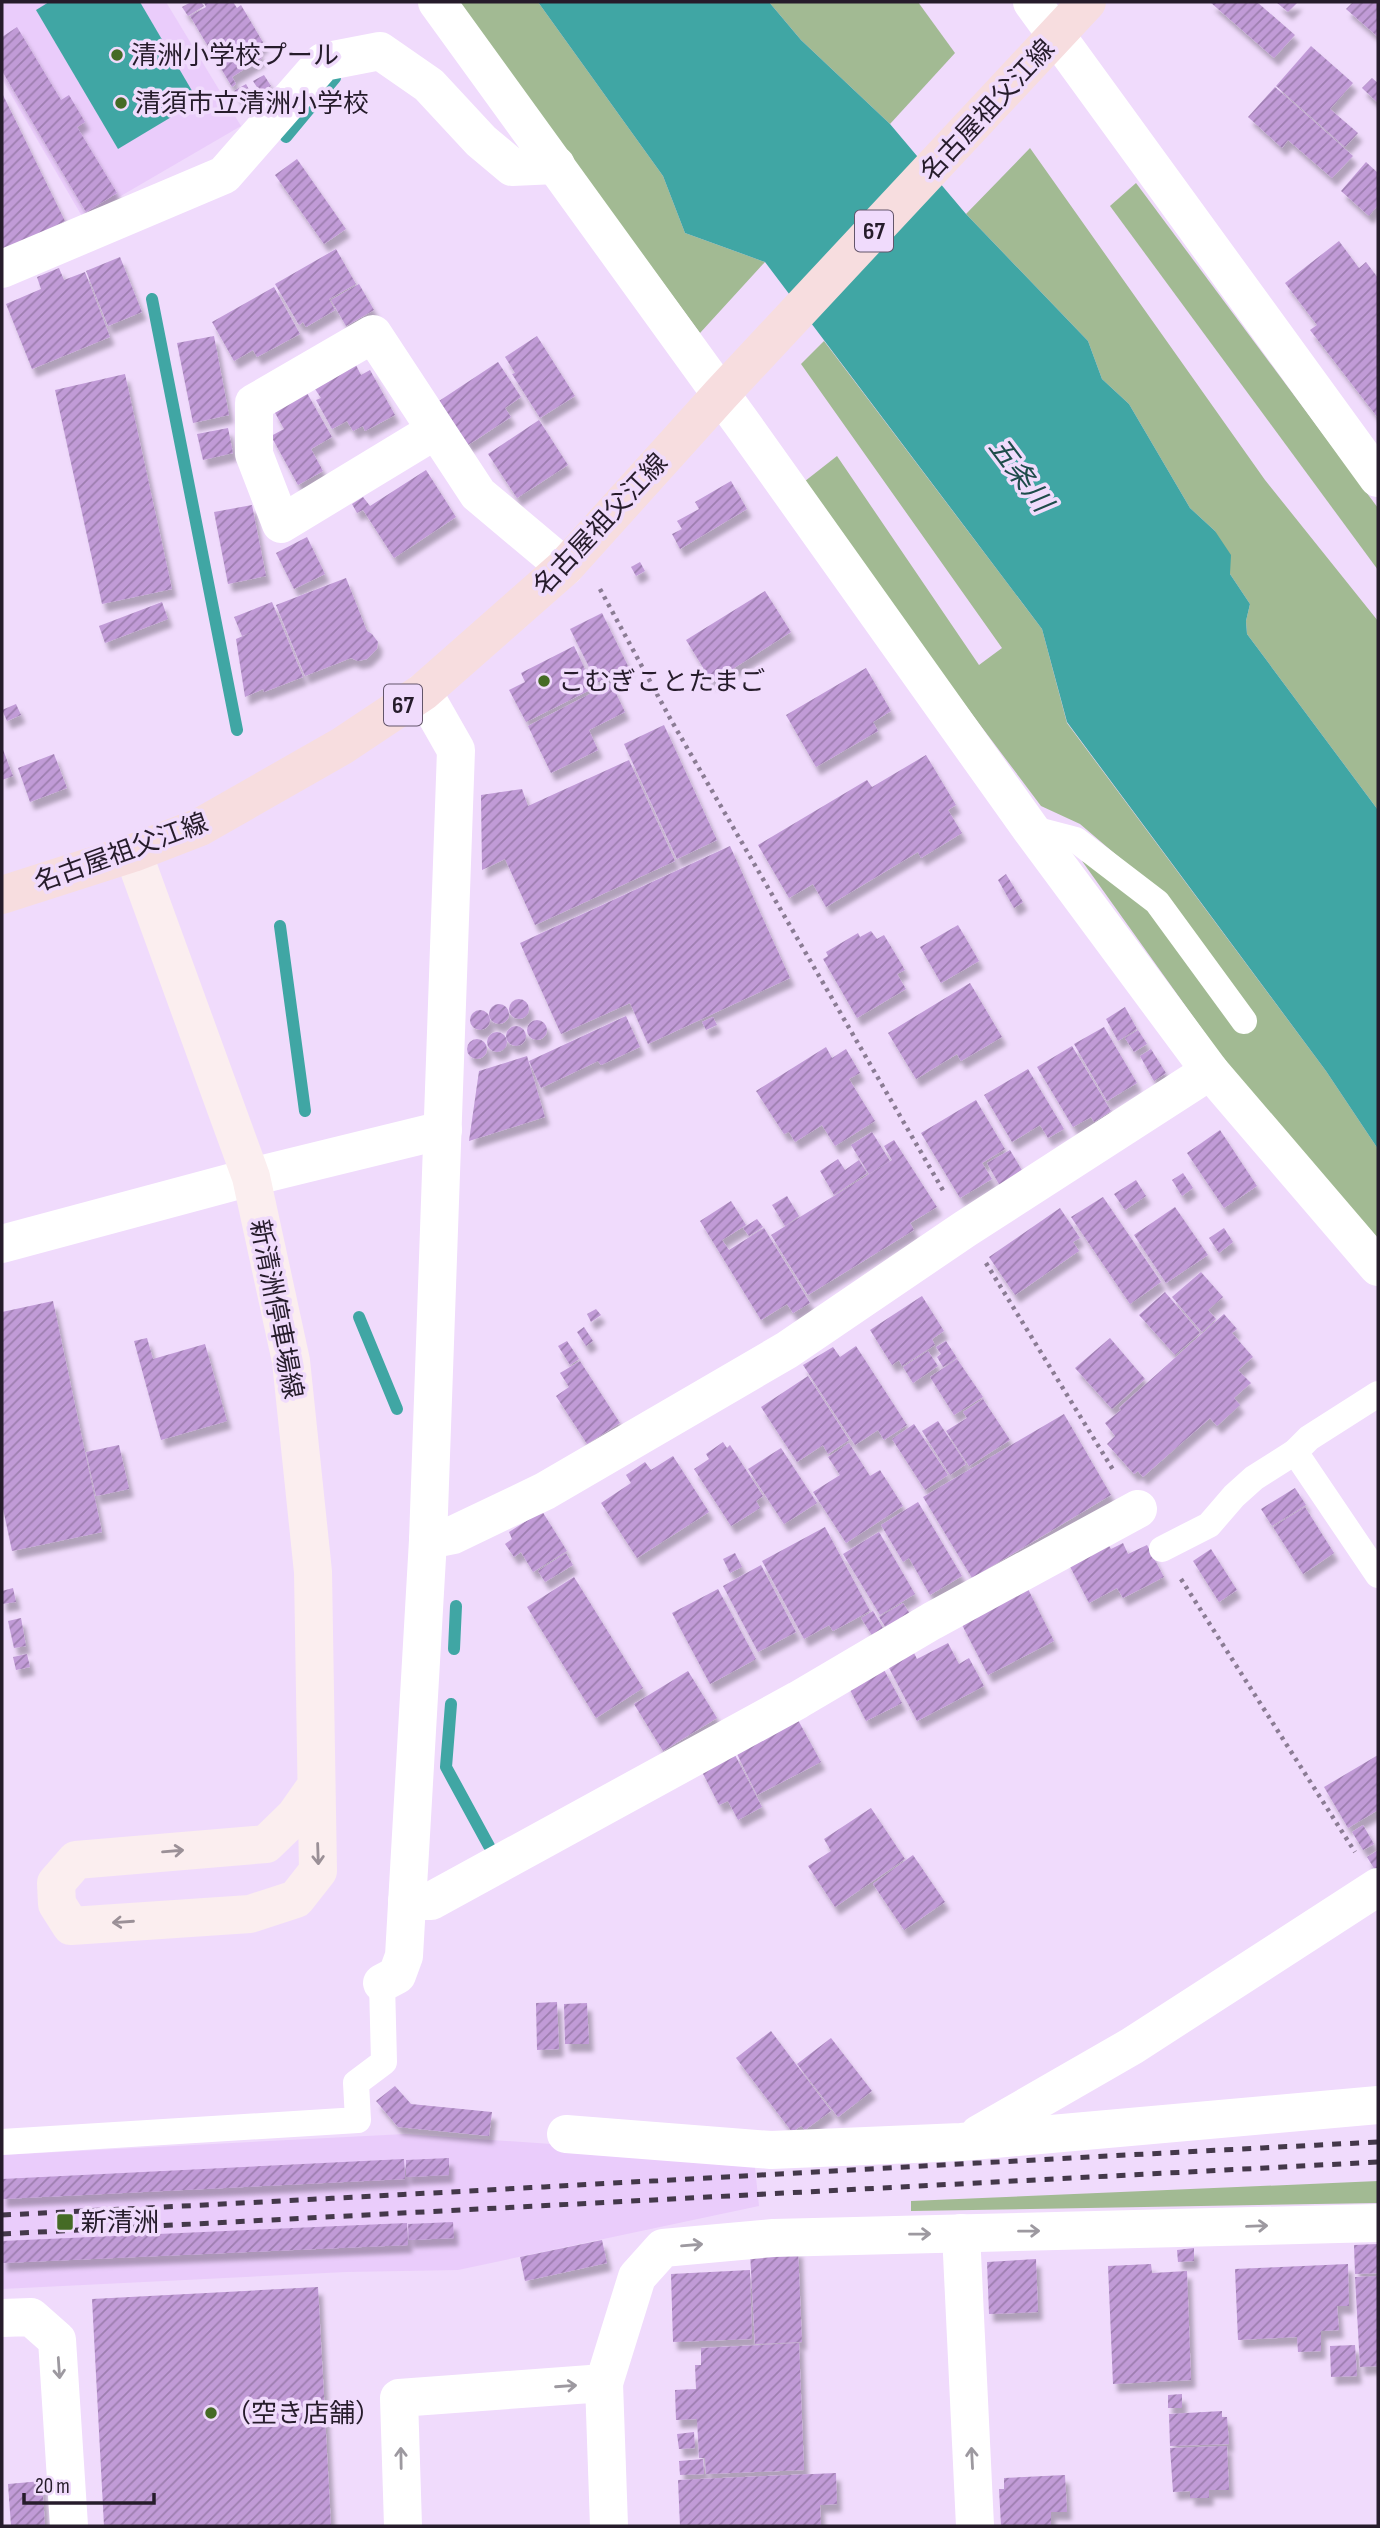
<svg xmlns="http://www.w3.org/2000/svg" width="1380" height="2528" viewBox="0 0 1380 2528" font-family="'Sofia Sans Condensed','Noto Sans JP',sans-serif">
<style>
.built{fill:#eaccfb}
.green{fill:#a2ba93}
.water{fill:#40a6a4}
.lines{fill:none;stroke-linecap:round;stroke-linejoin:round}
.stream{stroke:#40a6a4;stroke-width:12}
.building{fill:url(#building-hatch);filter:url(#shadow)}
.path{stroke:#8b7c94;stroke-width:4.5;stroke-dasharray:3.5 5;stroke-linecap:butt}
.service{stroke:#fff;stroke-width:26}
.minor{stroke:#fff;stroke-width:38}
.secondary{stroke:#fbeeef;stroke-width:38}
.primary{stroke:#f7dddf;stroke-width:38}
.rail{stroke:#44384a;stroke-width:5;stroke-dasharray:9 9;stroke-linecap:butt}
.oneway{stroke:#9b9097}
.oneway2{stroke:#9d99a0}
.poi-dot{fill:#456b25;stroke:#f0dbfc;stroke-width:2.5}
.labels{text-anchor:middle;stroke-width:7;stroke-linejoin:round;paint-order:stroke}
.shield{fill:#f0dbfc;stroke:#63556a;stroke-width:2}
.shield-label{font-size:24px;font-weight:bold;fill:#261c2b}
.poi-label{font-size:26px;fill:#261c2b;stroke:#f0dbfc;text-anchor:start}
.street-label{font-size:26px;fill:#261c2b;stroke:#f0dbfc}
.water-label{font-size:28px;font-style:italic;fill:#1e4c4a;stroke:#f0dbfc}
</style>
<defs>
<pattern id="building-hatch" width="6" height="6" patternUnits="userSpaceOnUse" patternTransform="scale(1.75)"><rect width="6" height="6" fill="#c19bd7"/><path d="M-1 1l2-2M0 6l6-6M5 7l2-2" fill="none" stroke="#9d7eaf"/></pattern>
<filter id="shadow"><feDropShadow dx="4.5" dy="8" stdDeviation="2" flood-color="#0004"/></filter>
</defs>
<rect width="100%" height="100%" fill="#f0dbfc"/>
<!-- built -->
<g class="built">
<polygon points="2,2 166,2 241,126 83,218 2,79"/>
<polygon points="405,2134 754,2158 759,2206 458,2270 346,2272 2,2289 2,2155"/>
</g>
<!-- green -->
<g class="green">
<polygon points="457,2 538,2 663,176 685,233 765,262 700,333"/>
<polygon points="769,2 918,2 955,53 890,124 801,40"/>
<polygon points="1030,148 1265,480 1378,621 1378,810 1247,634 1246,621 1250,604 1230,574 1215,531 1190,508 1129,404 1102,379 1088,341 966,214"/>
<polygon points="1136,183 1378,508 1378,570 1110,206"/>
<polygon points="824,341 1042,629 1067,723 1326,1071 1378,1149 1378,1239 1232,1071 1082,861 1161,893 1080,824 1041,806 800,485 837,456 979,665 1002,648 801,364"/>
<polygon points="1378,2181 1378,2203 911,2211 911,2201"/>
</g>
<!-- water -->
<g class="water">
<polygon points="49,2 140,2 198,101 118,149 36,10"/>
<polygon points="538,2 769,2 801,40 890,124 966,214 1088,341 1102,379 1129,404 1190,508 1215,531 1231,555 1230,574 1250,604 1246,621 1247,634 1378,810 1378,1149 1326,1071 1067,722 1042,629 765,262 685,233 663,176"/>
</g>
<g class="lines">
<!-- stream -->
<g class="stream">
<polyline points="286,137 335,78"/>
<polyline points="152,299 237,730"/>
<polyline points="280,926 305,1111"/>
<polyline points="359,1317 397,1409"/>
<polyline points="454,1649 456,1606"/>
<polyline points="451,1704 446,1767 489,1846"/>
</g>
</g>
<!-- building -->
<g class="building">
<polygon points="191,2 201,2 204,6 188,16 182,7"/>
<polygon points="207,2 233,2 237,8 241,5 264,44 257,49 262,58 232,77 236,84 232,87 190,16 206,7 204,3"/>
<polygon points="1210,2 1257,2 1295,35 1274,58"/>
<polygon points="1276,2 1298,2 1288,12"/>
<polygon points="1353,2 1378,2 1378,37 1346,9"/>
<polygon points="17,27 61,100 69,95 85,122 77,127 117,193 86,212 2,71 2,37"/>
<polygon points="1311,46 1353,83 1330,109 1358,133 1345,147 1276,86"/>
<polygon points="264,75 271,86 260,92 253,81"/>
<polygon points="1372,78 1378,83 1378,103 1362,88"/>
<polygon points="246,84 253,97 242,104 234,91"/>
<polygon points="1275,87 1353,156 1332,178 1288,140 1282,148 1248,117"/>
<polygon points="2,93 65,221 2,253"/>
<polygon points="297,159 346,229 324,244 275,175"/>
<polygon points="1366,162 1378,173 1378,205 1369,216 1341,191"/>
<polygon points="1339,241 1359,268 1366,262 1378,278 1378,418 1310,330 1317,325 1285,283"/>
<polygon points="336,249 356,284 329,299 335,310 306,327 303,322 299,325 275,284"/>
<polygon points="120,257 142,312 108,326 86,271"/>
<polygon points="59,268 64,280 85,272 110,337 32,369 6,304 41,289 37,277"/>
<polygon points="359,284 374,310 346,326 331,300"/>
<polygon points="274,287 300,334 257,357 253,350 234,361 212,322"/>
<polygon points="214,336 229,415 193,423 177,343"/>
<polygon points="537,336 575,396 540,418 512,374 515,373 505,357"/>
<polygon points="498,362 521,397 505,408 511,417 468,445 439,401"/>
<polygon points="356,365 361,375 370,370 395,415 365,431 363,426 353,431 347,421 332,429 316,400 321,398 315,389"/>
<polygon points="125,374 172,589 102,604 55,390"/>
<polygon points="307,393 332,437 311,449 323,471 298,485 271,436 284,429 274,411"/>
<polygon points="539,420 568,465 517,498 488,454"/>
<polygon points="228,428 233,453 203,460 197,434"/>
<polygon points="426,470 456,517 394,558 363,510 357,513 352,504 363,497 370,506"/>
<polygon points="731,481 747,509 680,549 672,534 682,529 677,521 699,509 695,502"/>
<polygon points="252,505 266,576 228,584 214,512"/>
<polygon points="307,537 325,574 294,589 276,553"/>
<polygon points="640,562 645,571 636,576 631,567"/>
<polygon points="346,578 367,631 372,634 378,642 377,649 367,659 358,661 351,658 305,676 276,605"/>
<polygon points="765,591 791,632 712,682 686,640"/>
<polygon points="162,602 168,619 105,643 99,626"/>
<polygon points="272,602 303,677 264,692 263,689 245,697 236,639 262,628 242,636 234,617"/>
<polygon points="602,613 629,668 597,683 570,629"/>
<polygon points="574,646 594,688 526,722 509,690 525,682 521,673"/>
<polygon points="866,668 891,711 873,722 878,731 816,767 786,715"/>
<polygon points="611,683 625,712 589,730 598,750 551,773 528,726"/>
<polygon points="16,704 21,715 7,721 2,710"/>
<polygon points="664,725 717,840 677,859 624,744"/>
<polygon points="2,747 13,776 2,780"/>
<polygon points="54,754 67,788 30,802 18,768"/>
<polygon points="926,755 956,805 948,810 962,833 921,858 918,852 826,907 813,884 789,898 758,845 867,780 872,787"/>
<polygon points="629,760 675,861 535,925 505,859 482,870 481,795 522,789 528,806"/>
<polygon points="730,846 790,978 648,1044 630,1003 561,1034 520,943"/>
<polygon points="1006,874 1023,902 1014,908 998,880"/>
<polygon points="958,925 979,961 941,983 920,947"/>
<polygon points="871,931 877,939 884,935 905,970 897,974 906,989 857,1018 823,959 828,956 826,952 858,933 860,937"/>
<polygon points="970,983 1002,1037 961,1061 957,1054 916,1079 888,1033"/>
<circle cx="519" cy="1009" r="10"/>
<circle cx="499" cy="1014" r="10"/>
<polygon points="1125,1007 1137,1029 1118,1041 1106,1019"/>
<circle cx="480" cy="1020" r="10"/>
<polygon points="626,1016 640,1047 601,1065 598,1061 541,1088 529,1061"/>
<polygon points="713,1017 717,1025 706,1030 702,1022"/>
<circle cx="537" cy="1030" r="10"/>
<circle cx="516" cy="1036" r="10"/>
<polygon points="1104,1027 1137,1083 1107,1101 1074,1044"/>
<polygon points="1138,1030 1147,1044 1134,1052 1125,1038"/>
<circle cx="497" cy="1042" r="10"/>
<circle cx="477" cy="1049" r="10"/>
<polygon points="1072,1046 1111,1111 1094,1122 1091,1117 1073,1127 1037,1067"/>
<polygon points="826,1047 832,1058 846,1049 860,1073 849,1079 875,1121 835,1146 822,1125 795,1142 789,1132 784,1134 756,1091"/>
<polygon points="1151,1049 1166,1073 1154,1081 1140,1056"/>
<polygon points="527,1056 545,1117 469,1141 479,1071"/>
<polygon points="1028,1069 1064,1129 1048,1138 1040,1125 1012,1142 984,1095"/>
<polygon points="976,1100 1005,1149 982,1163 992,1179 960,1198 921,1133"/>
<polygon points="1220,1130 1257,1186 1224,1208 1187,1153"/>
<polygon points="872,1132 890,1161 869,1174 851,1145"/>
<polygon points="894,1140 937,1207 910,1223 914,1230 808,1295 771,1235 892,1160 884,1146"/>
<polygon points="1010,1150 1023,1172 1000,1186 987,1163"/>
<polygon points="838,1159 845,1170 859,1160 867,1173 834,1195 820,1171"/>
<polygon points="1183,1173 1193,1188 1182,1196 1172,1180"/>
<polygon points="1136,1180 1146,1196 1125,1210 1114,1194"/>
<polygon points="787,1196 799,1216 785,1226 772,1205"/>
<polygon points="1103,1197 1161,1282 1130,1304 1071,1217"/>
<polygon points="731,1201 746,1225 722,1240 729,1250 764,1228 810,1303 793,1313 787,1304 761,1320 700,1221"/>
<polygon points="1175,1207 1208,1255 1166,1283 1134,1235"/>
<polygon points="1060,1208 1080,1238 1073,1242 1079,1251 1015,1295 989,1257"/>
<polygon points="757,1219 763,1227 749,1236 743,1228"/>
<polygon points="1224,1228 1233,1242 1219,1253 1209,1238"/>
<polygon points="1201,1272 1223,1297 1208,1310 1216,1319 1202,1332 1172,1297"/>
<polygon points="1165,1292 1200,1333 1175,1355 1139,1315"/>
<polygon points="922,1296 944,1331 932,1339 935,1345 902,1366 899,1360 892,1365 870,1330"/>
<polygon points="53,1301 102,1532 12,1551 2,1504 2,1312"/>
<polygon points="596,1309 601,1315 591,1322 587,1314"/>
<polygon points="1224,1314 1237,1329 1232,1333 1253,1357 1238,1370 1251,1383 1234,1398 1240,1405 1217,1426 1210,1418 1143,1477 1138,1471 1134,1474 1107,1444 1115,1436 1105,1423 1121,1410 1119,1408"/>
<polygon points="584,1327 593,1341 586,1346 577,1332"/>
<polygon points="147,1338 153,1359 205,1344 227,1421 161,1440 134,1341"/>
<polygon points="1110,1338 1145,1379 1112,1409 1075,1368"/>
<polygon points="567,1341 579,1359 570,1365 558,1346"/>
<polygon points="946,1341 957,1358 943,1367 937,1357 941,1354 936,1347"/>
<polygon points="856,1346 907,1425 884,1440 878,1430 855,1445 803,1365 833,1347 840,1357"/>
<polygon points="928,1351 938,1366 913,1383 903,1367"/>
<polygon points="957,1359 983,1397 954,1415 930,1377"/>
<polygon points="580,1361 620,1423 587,1444 556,1396 569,1387 560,1373"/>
<polygon points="808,1376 849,1440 828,1454 823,1445 797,1462 761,1407"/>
<polygon points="983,1399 1010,1440 969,1466 946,1431 967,1418 963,1412"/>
<polygon points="1064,1414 1111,1495 972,1578 923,1497"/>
<polygon points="938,1421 966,1464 950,1475 922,1431"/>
<polygon points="914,1424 948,1475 925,1490 892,1439"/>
<polygon points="723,1442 727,1448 730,1445 763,1496 756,1501 760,1508 731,1526 694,1469 709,1459 706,1454"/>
<polygon points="849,1443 870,1476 880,1470 903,1506 846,1543 813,1492 840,1475 828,1457"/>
<polygon points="119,1445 129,1489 96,1496 86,1452"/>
<polygon points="781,1448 817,1503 784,1524 748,1469"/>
<polygon points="673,1456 709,1512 637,1558 601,1503 631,1483 626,1475 645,1462 651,1470"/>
<polygon points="1295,1488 1306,1505 1272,1526 1261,1509"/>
<polygon points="918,1502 962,1576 930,1595 909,1558 903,1562 881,1525"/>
<polygon points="1305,1507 1334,1553 1303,1574 1273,1527"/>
<polygon points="542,1511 567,1551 533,1572 521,1552 514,1557 505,1544 512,1539 509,1532"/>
<polygon points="825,1527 870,1611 833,1631 829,1625 804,1639 762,1561"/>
<polygon points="879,1532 915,1594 880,1615 843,1554"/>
<polygon points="1106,1541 1111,1549 1123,1543 1128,1554 1147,1545 1164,1577 1123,1598 1117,1588 1089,1603 1067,1561"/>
<polygon points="1211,1549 1237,1590 1219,1602 1193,1561"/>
<polygon points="566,1553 573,1565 545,1582 538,1571"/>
<polygon points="735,1553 742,1567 730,1573 723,1559"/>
<polygon points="761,1565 796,1632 758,1652 723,1586"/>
<polygon points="574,1577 643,1688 596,1718 527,1607"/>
<polygon points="1027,1587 1054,1641 988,1675 961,1623"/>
<polygon points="13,1588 16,1602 2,1604 2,1591"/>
<polygon points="718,1589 756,1659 710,1684 672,1613"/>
<polygon points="903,1603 910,1614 886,1628 879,1617"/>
<polygon points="873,1611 884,1630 873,1637 861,1618"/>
<polygon points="21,1618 26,1646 14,1648 8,1621"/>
<polygon points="948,1643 959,1664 969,1658 984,1686 917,1721 888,1666 914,1653 917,1659"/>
<polygon points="27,1654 30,1667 16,1670 13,1657"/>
<polygon points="882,1666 902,1703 866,1721 847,1684"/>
<polygon points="688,1671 717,1718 663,1751 634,1704"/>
<polygon points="798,1720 821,1762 757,1795 736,1752"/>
<polygon points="734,1753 762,1807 738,1820 728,1801 719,1805 701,1770"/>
<polygon points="1378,1755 1378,1810 1348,1828 1324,1787"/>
<polygon points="871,1808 905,1859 835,1907 808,1866 831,1851 824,1839"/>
<polygon points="1363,1825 1374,1844 1363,1850 1352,1832"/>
<polygon points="1378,1850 1378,1869 1375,1870 1367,1857"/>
<polygon points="913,1855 945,1902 904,1930 873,1884"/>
<polygon points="557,2002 559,2049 537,2050 536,2003"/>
<polygon points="587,2003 589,2044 565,2044 564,2004"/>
<polygon points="771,2031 831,2111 805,2130 801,2126 792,2132 736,2058"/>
<polygon points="831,2038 872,2091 838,2117 797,2064"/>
<polygon points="395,2086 411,2104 492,2112 489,2136 398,2127 376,2101"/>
<polygon points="449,2158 449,2175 406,2177 406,2160"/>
<polygon points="404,2159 405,2179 2,2199 2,2179"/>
<polygon points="453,2222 454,2238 409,2240 408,2224"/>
<polygon points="407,2223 408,2245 2,2263 2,2241"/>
<polygon points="602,2240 607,2263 525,2281 520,2257"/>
<polygon points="1378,2244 1378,2273 1355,2274 1354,2245"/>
<polygon points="1194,2248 1194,2261 1178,2262 1177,2250"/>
<polygon points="798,2249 802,2342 755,2344 750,2252"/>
<polygon points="1036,2259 1038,2312 989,2314 987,2262"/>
<polygon points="1151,2264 1152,2273 1187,2271 1191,2380 1113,2384 1108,2266"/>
<polygon points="1348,2264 1349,2306 1337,2306 1339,2330 1321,2331 1321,2351 1298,2352 1297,2337 1238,2340 1235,2269"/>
<polygon points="750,2270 752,2339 673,2342 671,2274"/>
<polygon points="1378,2276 1378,2366 1360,2367 1355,2277"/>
<polygon points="318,2287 331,2526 104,2526 92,2299"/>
<polygon points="799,2343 804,2470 706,2474 705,2458 699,2458 697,2419 676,2420 675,2390 696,2389 695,2365 701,2365 701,2348"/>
<polygon points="1355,2345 1357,2376 1331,2377 1330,2346"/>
<polygon points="1182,2394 1182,2408 1168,2408 1168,2395"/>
<polygon points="1222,2411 1222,2417 1227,2417 1229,2444 1170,2446 1169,2414"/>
<polygon points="694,2432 695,2448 679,2449 677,2434"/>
<polygon points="1227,2446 1229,2490 1209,2490 1209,2498 1190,2498 1190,2491 1173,2492 1170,2448"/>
<polygon points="703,2459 704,2474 680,2475 679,2461"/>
<polygon points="836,2473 837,2504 820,2505 821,2526 680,2526 678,2480"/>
<polygon points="1065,2475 1067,2512 1051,2512 1051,2526 1001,2526 999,2489 1004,2489 1004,2478"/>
<polygon points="42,2481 45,2526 11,2526 8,2484"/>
</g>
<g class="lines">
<!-- path -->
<g class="path">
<polyline points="600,589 671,720 944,1192"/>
<polyline points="986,1263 1115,1473"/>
<polyline points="1181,1579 1355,1852"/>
</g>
<!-- service -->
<g class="service">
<polyline points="1030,828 1076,840 1157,902 1244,1021"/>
<polyline points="1378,1394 1309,1438 1295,1452 1378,1575"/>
<polyline points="1162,1549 1209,1525 1234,1496 1254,1478 1295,1452"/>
<polyline points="2,2142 358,2120 356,2083 384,2062 382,1983"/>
</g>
<!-- minor -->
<g class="minor">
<polyline points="437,2 746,429 1030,828 1210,1071 1378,1267"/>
<polyline points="1032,2 1378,478"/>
<polyline points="2,269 224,175 323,62 380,51 429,85 481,141 512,167 556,165"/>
<polyline points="436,430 373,334 254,403 254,454 281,524 436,430 478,494 565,567"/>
<polyline points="2,1244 251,1177 443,1130"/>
<polyline points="428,1540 453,1535 545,1491 787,1350 965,1229 1210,1071"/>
<polyline points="407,1901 431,1901 798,1700 932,1621 1138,1509"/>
<polyline points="382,1983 397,1975 404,1956 428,1540 456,750 423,692"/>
<polyline points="566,2134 771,2150 961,2142 1378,2105"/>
<polyline points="979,2134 1132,2046 1378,1887"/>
<polyline points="961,2233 975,2526"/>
<polyline points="2,2318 31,2317 57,2340 69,2526"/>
<polyline points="604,2383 637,2277 663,2248 773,2238 1378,2223"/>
<polyline points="403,2526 399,2398 604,2383 609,2526"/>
</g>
<!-- secondary -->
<polyline class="secondary" points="133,853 251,1177 291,1361 313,1572 318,1871 296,1899 250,1914 71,1926 57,1904 56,1883 76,1860 266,1844 295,1816 316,1786"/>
<!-- primary -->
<polyline class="primary" points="2,895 133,853 200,827 342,746 423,692 565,567 721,394 1087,2"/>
<!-- rail -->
<g class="rail">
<path d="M 2,2215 C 461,2193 919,2165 1378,2142"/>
<polyline points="2,2234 1378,2162"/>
</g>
</g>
<!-- one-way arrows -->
<defs><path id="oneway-shaft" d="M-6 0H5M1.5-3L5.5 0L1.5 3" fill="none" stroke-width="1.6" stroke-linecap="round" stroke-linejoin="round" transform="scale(1.75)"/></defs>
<g class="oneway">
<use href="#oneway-shaft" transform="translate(173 1851) rotate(-5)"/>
<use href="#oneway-shaft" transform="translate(318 1854) rotate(88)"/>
<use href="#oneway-shaft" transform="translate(123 1922) rotate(176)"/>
</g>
<g class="oneway2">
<use href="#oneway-shaft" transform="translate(1257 2226) rotate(-2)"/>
<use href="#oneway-shaft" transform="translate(1029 2231) rotate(-1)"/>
<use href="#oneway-shaft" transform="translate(920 2234) rotate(-1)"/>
<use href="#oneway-shaft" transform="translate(692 2245) rotate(-5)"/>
<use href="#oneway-shaft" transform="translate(59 2368) rotate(86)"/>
<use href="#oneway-shaft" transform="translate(566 2386) rotate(-4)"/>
<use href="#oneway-shaft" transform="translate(401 2458) rotate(-91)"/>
<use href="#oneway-shaft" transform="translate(972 2458) rotate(-93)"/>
</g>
<!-- markers -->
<g class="poi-dot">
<circle cx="117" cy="55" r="7"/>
<circle cx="121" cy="103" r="7"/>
<circle cx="544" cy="681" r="7"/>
<rect x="56" y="2213" width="18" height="18" rx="3.5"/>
<circle cx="211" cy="2413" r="7"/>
</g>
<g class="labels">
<!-- shield labels -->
<g class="shield">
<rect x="855" y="210.5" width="38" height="41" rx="5"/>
<rect x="384" y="684.5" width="38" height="41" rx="5"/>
</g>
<g class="shield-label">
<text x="874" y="239">67</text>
<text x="403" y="713">67</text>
</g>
<!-- poi labels -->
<g class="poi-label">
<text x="131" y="64">清洲小学校プール</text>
<text x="135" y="112">清須市立清洲小学校</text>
<text x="558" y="690">こむぎことたまご</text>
<text x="81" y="2231">新清洲</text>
<text x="225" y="2422">（空き店舗）</text>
</g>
<!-- street labels -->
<g class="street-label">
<text transform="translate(987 110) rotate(-47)" y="9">名古屋祖父江線</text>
<text transform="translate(600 524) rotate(-47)" y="9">名古屋祖父江線</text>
<text transform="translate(121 852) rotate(-20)" y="9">名古屋祖父江線</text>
<text transform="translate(277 1309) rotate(79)" y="9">新清洲停車場線</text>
</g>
<!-- water labels -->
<g class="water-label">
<text transform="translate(1021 474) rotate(53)" y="10">五条川</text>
</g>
</g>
<!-- border -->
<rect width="1380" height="2528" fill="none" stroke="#261c2b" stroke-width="7"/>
<!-- scale -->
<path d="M24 2493v10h130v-10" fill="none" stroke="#261c2b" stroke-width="3.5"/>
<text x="35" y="2493" font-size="21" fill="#261c2b" stroke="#f0dbfc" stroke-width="5" paint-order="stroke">20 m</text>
</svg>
